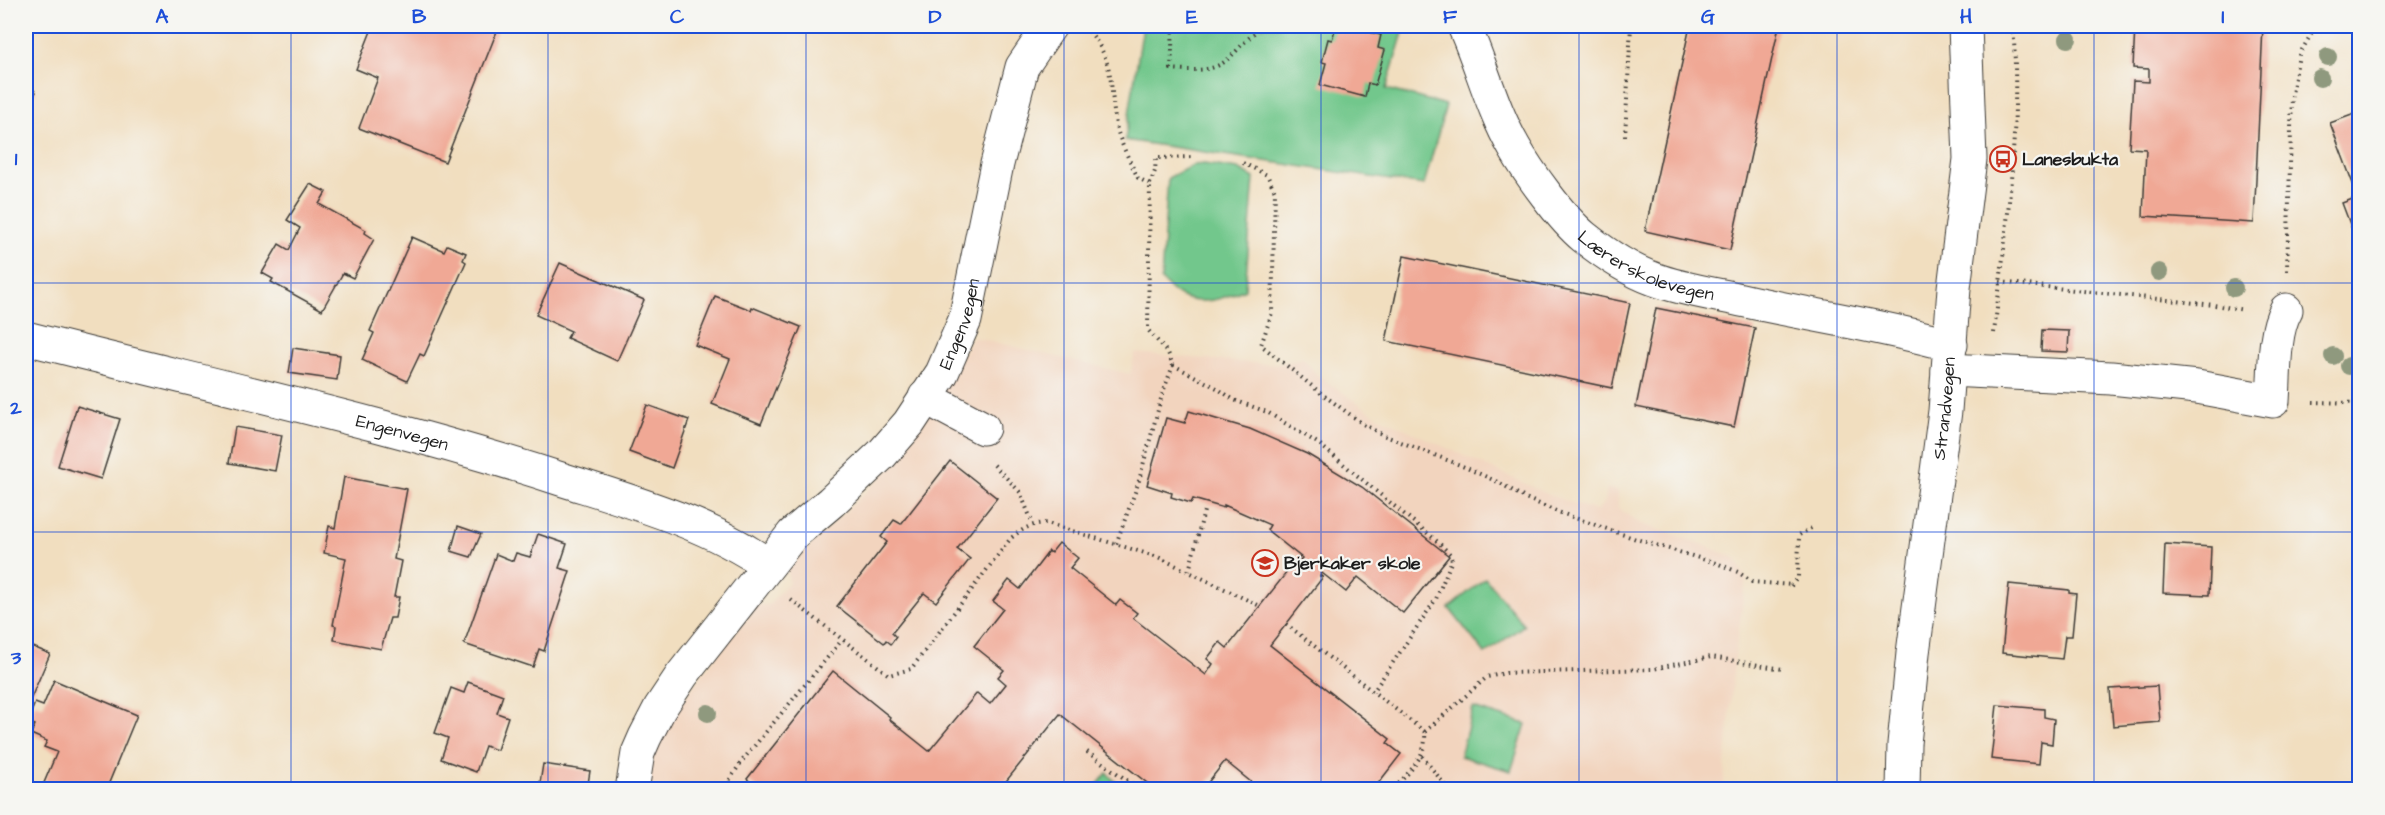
<svg xmlns="http://www.w3.org/2000/svg" width="2385" height="815" viewBox="0 0 2385 815" font-family="'Architects Daughter',sans-serif">
<style>
.built{fill:#f2d4be}
.green{fill:#72c78c;stroke:#477254;stroke-width:1.5}
.building{fill:#f0a895}
.lines{fill:none;stroke-linecap:round;stroke-linejoin:round}
.minor-casing{stroke:#3c3934;stroke-width:35}
.path{stroke:#3c3934;stroke-width:4;stroke-dasharray:1.5 4.5;stroke-linecap:butt}
.minor{stroke:#fff;stroke-width:33}
.tree{fill:#8f997e}
.grid{fill:none;stroke:#1d4ed8;stroke-width:1.5;stroke-opacity:0.55}
.labels{text-anchor:middle;stroke-width:4.5;stroke-linejoin:round;paint-order:stroke}
.poi-label{font-size:18px;font-weight:bold;fill:#1c1c1c;stroke:#f6f6f2;text-anchor:start}
.street-label{font-size:18px;fill:#1c1c1c;stroke:#f6f6f2}
.neatline{fill:none;stroke:#1d4ed8;stroke-width:2}
.grid-label{font-size:20px;text-anchor:middle;font-weight:bold;fill:#1d4ed8}
</style>
<rect width="100%" height="100%" fill="#f6f6f2"/>
<filter id="ink" filterUnits="userSpaceOnUse"><feTurbulence type="fractalNoise" baseFrequency=".0167" numOctaves="2"/><feDisplacementMap in="SourceGraphic" scale="12" xChannelSelector="R" yChannelSelector="G"/><feConvolveMatrix kernelMatrix="1 2 1 2 8 2 1 2 1" color-interpolation-filters="sRGB"/></filter>
<filter id="wash" filterUnits="userSpaceOnUse"><feTurbulence type="fractalNoise" baseFrequency=".008" numOctaves="4" result="noise"/><feDisplacementMap in="SourceGraphic" scale="24" xChannelSelector="R" yChannelSelector="G"/><feGaussianBlur stdDeviation="1.35" result="paint"/><feColorMatrix in="noise" values="0 0 0 0 0 0 0 0 0 0 0 0 0 0 0 0 0 1.4 0 .05"/><feComposite in="paint" operator="in"/></filter>
<g filter="url(#wash)">
<rect width="100%" height="100%" fill="#f1debf"/>
<!-- built -->
<polygon class="built" points="973,337 1130,374 1135,353 1275,365 1303,358 1317,375 1377,416 1552,496 1596,511 1605,502 1607,488 1618,491 1618,508 1639,523 1701,544 1735,558 1746,578 1735,655 1723,789 643,790 650,754 685,697 757,605 769,605 789,582 787,568 899,460"/>
<!-- green -->
<g class="green">
<polygon points="1143,26 1405,26 1386,89 1446,105 1424,185 1125,140"/>
<path d="M 1204,164 L 1238,169 L 1254,178 L 1245,289 C 1225,298 1201,307 1180,296 C 1173,293 1167,285 1161,280 L 1168,178 L 1193,165 Z"/>
<polygon points="1485,578 1524,625 1485,654 1449,608"/>
<polygon points="1473,708 1526,724 1511,771 1460,756"/>
<polygon points="1107,773 1122,789 1094,789"/>
</g>
<g id="blocks">
<!-- building -->
<g class="building">
<polygon points="373,26 499,26 445,162 359,128 378,78 356,69"/>
<polygon points="1336,26 1346,26 1381,35 1378,48 1385,50 1375,85 1368,83 1365,97 1320,85 1326,63 1322,62 1328,39 1332,40"/>
<polygon points="1690,26 1779,26 1730,250 1645,231"/>
<polygon points="2135,26 2263,26 2254,223 2143,216 2146,149 2129,148 2133,81 2149,82 2149,69 2133,68"/>
<polygon points="26,83 36,92 26,105"/>
<polygon points="2360,112 2360,238 2356,240 2342,203 2358,197 2330,123"/>
<polygon points="310,184 326,192 319,204 366,230 365,233 374,239 353,278 343,273 322,310 271,282 273,279 262,273 279,244 289,250 300,228 287,220"/>
<polygon points="412,237 444,251 447,245 466,253 463,260 466,262 424,356 420,354 407,381 362,360 374,333 370,331"/>
<polygon points="1404,256 1630,303 1612,388 1386,341"/>
<polygon points="560,263 644,300 617,361 567,338 571,331 536,315"/>
<polygon points="715,296 751,310 752,307 801,327 761,424 712,404 730,359 695,345"/>
<polygon points="1656,308 1755,328 1734,427 1636,407"/>
<polygon points="2042,330 2069,331 2068,352 2041,351"/>
<polygon points="293,348 340,355 337,380 289,373"/>
<polygon points="647,405 689,420 672,468 629,452"/>
<polygon points="77,406 120,419 101,479 58,466"/>
<polygon points="1189,411 1250,429 1307,454 1362,487 1449,556 1403,613 1358,577 1346,592 1322,573 1320,576 1323,577 1270,645 1390,739 1387,743 1401,754 1373,790 1261,790 1225,761 1202,790 1156,790 1060,714 999,790 760,790 747,779 833,671 890,717 889,719 929,751 977,693 990,704 1006,684 998,677 1004,670 974,646 1003,609 993,601 1009,580 1020,589 1049,551 1051,553 1059,543 1078,558 1070,568 1116,605 1120,600 1137,613 1133,618 1206,675 1213,664 1207,659 1220,642 1227,648 1298,558 1301,560 1302,558 1267,530 1270,525 1224,505 1224,508 1193,499 1191,503 1171,497 1172,493 1147,485 1166,418 1185,423"/>
<polygon points="235,427 282,435 275,471 229,463"/>
<polygon points="950,461 997,498 957,549 970,559 936,602 924,593 892,633 896,637 891,644 886,640 884,643 837,606 887,542 881,537 894,520 901,524"/>
<polygon points="344,477 407,489 394,559 401,561 394,597 399,597 395,618 390,618 381,649 334,640 336,626 333,625 346,558 324,553 329,526 335,528"/>
<polygon points="458,526 481,534 471,557 451,551"/>
<polygon points="538,534 567,544 559,568 570,571 544,651 539,649 533,667 464,644 496,554 513,561 516,553 530,557"/>
<polygon points="2165,544 2211,547 2209,595 2163,593"/>
<polygon points="2009,584 2069,590 2069,593 2076,594 2072,636 2065,636 2062,659 2002,653"/>
<polygon points="26,644 50,654 31,698 26,695"/>
<polygon points="54,680 137,715 106,790 41,790 57,752 44,747 47,741 31,734 35,725 27,722 35,703 43,706"/>
<polygon points="468,682 503,695 497,713 508,717 497,750 485,746 476,772 441,759 448,738 435,733 451,688 464,693"/>
<polygon points="2157,686 2160,722 2113,726 2110,689"/>
<polygon points="1997,705 2044,709 2044,717 2054,719 2052,744 2041,742 2039,764 1991,759"/>
<polygon points="543,764 590,771 587,790 539,790"/>
</g>
</g>
</g>
<g filter="url(#ink)">
<use href="#blocks" fill-opacity="0" stroke="#3c3934" stroke-width="1.5"/>
<g class="lines">
<defs>
<g id="minor">
<path id="s1" d="M 1464,26 C 1482,66 1492,109 1514,147 C 1528,172 1562,219 1584,237 C 1604,253 1629,270 1654,279 C 1683,290 1716,294 1746,301 C 1814,316 1884,326 1951,345"/>
<path id="s2" d="M 26,338 C 205,384 387,422 564,480 C 633,502 708,523 768,565"/>
<path d="M 1948,370 L 2111,378 L 2197,387 L 2273,401 C 2275,374 2273,333 2286,310"/>
<polyline points="925,397 983,428"/>
<path id="s3" d="M 632,790 L 638,753 L 645,737 L 660,708 L 682,675 L 793,534 L 831,502 L 882,454 L 909,423 L 942,373 L 965,320 L 997,164 L 1022,67 L 1050,26"/>
<path id="s4" d="M 1903,790 L 1904,744 L 1913,653 L 1945,411 L 1954,288 L 1970,159 L 1965,26"/>
</g>
</defs>
<!-- minor casing -->
<use href="#minor" class="minor-casing"/>
<!-- path -->
<g class="path">
<path d="M 1173,26 L 1171,69 C 1231,74 1222,60 1262,26"/>
<polyline points="1814,26 1847,30"/>
<path d="M 1089,31 C 1116,64 1109,86 1116,125 C 1120,143 1130,161 1138,178 L 1150,184 L 1148,330 L 1168,353 L 1173,365 L 1162,395 L 1138,484 L 1116,544"/>
<polyline points="1625,136 1631,26"/>
<polyline points="1243,163 1267,175 1275,191 1272,313 1261,345 1322,394 1363,424 1383,435 1460,465 1500,483 1523,497 1558,512 1636,539 1719,564 1738,572 1752,582 1792,585"/>
<polyline points="1150,184 1155,171 1156,158 1195,157"/>
<polyline points="2287,271 2292,94 2299,55 2316,26"/>
<polyline points="2000,282 2214,305 2244,310"/>
<path d="M 1994,333 C 2006,231 2021,128 2013,26"/>
<polyline points="1173,365 1217,388 1234,400 1267,412 1319,444 1438,542 1450,554 1452,560 1436,599 1373,692"/>
<polyline points="2313,402 2360,403"/>
<polyline points="994,465 1020,492 1033,524"/>
<polyline points="1189,571 1205,507"/>
<polyline points="1791,586 1798,577 1799,535 1813,527"/>
<path d="M 791,600 L 889,675 L 911,669 L 1011,538 C 1023,529 1030,524 1046,523 L 1158,557 L 1260,606"/>
<path d="M 1286,624 L 1425,732 C 1427,758 1409,771 1393,790"/>
<polyline points="1425,732 1487,677 1506,673 1653,669 1711,657 1782,669"/>
<polyline points="1087,752 1141,790"/>
<polyline points="1422,756 1449,790"/>
<polyline points="728,782 738,790"/>
<polyline points="723,790 742,761 842,640"/>
</g>
<!-- minor -->
<use href="#minor" class="minor"/>
</g>
<!-- trees -->
<g class="tree">
<circle cx="2068" cy="39" r="9"/>
<circle cx="2328" cy="57" r="9"/>
<circle cx="2320" cy="78" r="9"/>
<circle cx="2159" cy="272" r="9"/>
<circle cx="2234" cy="288" r="9"/>
<circle cx="2333" cy="356" r="9"/>
<circle cx="2349" cy="366" r="9"/>
<circle cx="708" cy="713" r="9"/>
</g>
</g>
<!-- grid -->
<path class="grid" d="M 291,26 L 291,790M 548,26 L 548,790M 806,26 L 806,790M 1064,26 L 1064,790M 1321,26 L 1321,790M 1579,26 L 1579,790M 1837,26 L 1837,790M 2094,26 L 2094,790M 26,283 L 2360,283M 26,532 L 2360,532"/>
<!-- icons -->
<defs>
<symbol id="bus-ring" viewBox="-11 -11 22 22"><circle r="9.5" fill="#f6f6f2" stroke="#c8321e" stroke-width="1.5"/><path d="M-5-6H5V4H4V6H2V4H-2V6H-4V4H-5ZM-3.5-4V0h7V-4ZM-3.5 1.2v1.5H-2V1.2ZM2 1.2v1.5H3.5V1.2Z" fill="#c8321e"/></symbol>
<symbol id="school-ring" viewBox="-11 -11 22 22"><circle r="9.5" fill="#f6f6f2" stroke="#c8321e" stroke-width="1.5"/><path d="M0-5L7-2L0 1L-7-2ZM-4 1L0 2.5L4 1V4Q0 6-4 4Z" fill="#c8321e"/></symbol>
</defs>
<g fill-rule="evenodd">
<use href="#bus-ring" x="1988" y="144" width="30" height="30"/>
<use href="#school-ring" x="1250" y="548" width="30" height="30"/>
</g>
<g class="labels">
<!-- poi labels -->
<g class="poi-label">
<text x="2022" y="165">Lanesbukta</text>
<text x="1284" y="569">Bjerkaker skole</text>
</g>
<!-- street labels -->
<g class="street-label">
<text dy="6" stroke="none"><textPath href="#s1" startOffset="315">Lærerskolevegen</textPath></text>
<text dy="6" stroke="none"><textPath href="#s3" startOffset="580">Engenvegen</textPath></text>
<text dy="6" stroke="none"><textPath href="#s4" startOffset="384">Strandvegen</textPath></text>
<text dy="6" stroke="none"><textPath href="#s2" startOffset="388">Engenvegen</textPath></text>
</g>
</g>
<!-- margin -->
<rect width="2385" height="815" fill="none" stroke="#f6f6f2" stroke-width="66"/>
<rect x="33" y="33" width="2319" height="749" class="neatline"/>
<g class="grid-label">
<text x="162" y="23">A</text>
<text x="419" y="23">B</text>
<text x="677" y="23">C</text>
<text x="935" y="23">D</text>
<text x="1192" y="23">E</text>
<text x="1450" y="23">F</text>
<text x="1708" y="23">G</text>
<text x="1966" y="23">H</text>
<text x="2223" y="23">I</text>
<text x="16" y="165">1</text>
<text x="16" y="414">2</text>
<text x="16" y="664">3</text>
</g>
</svg>
